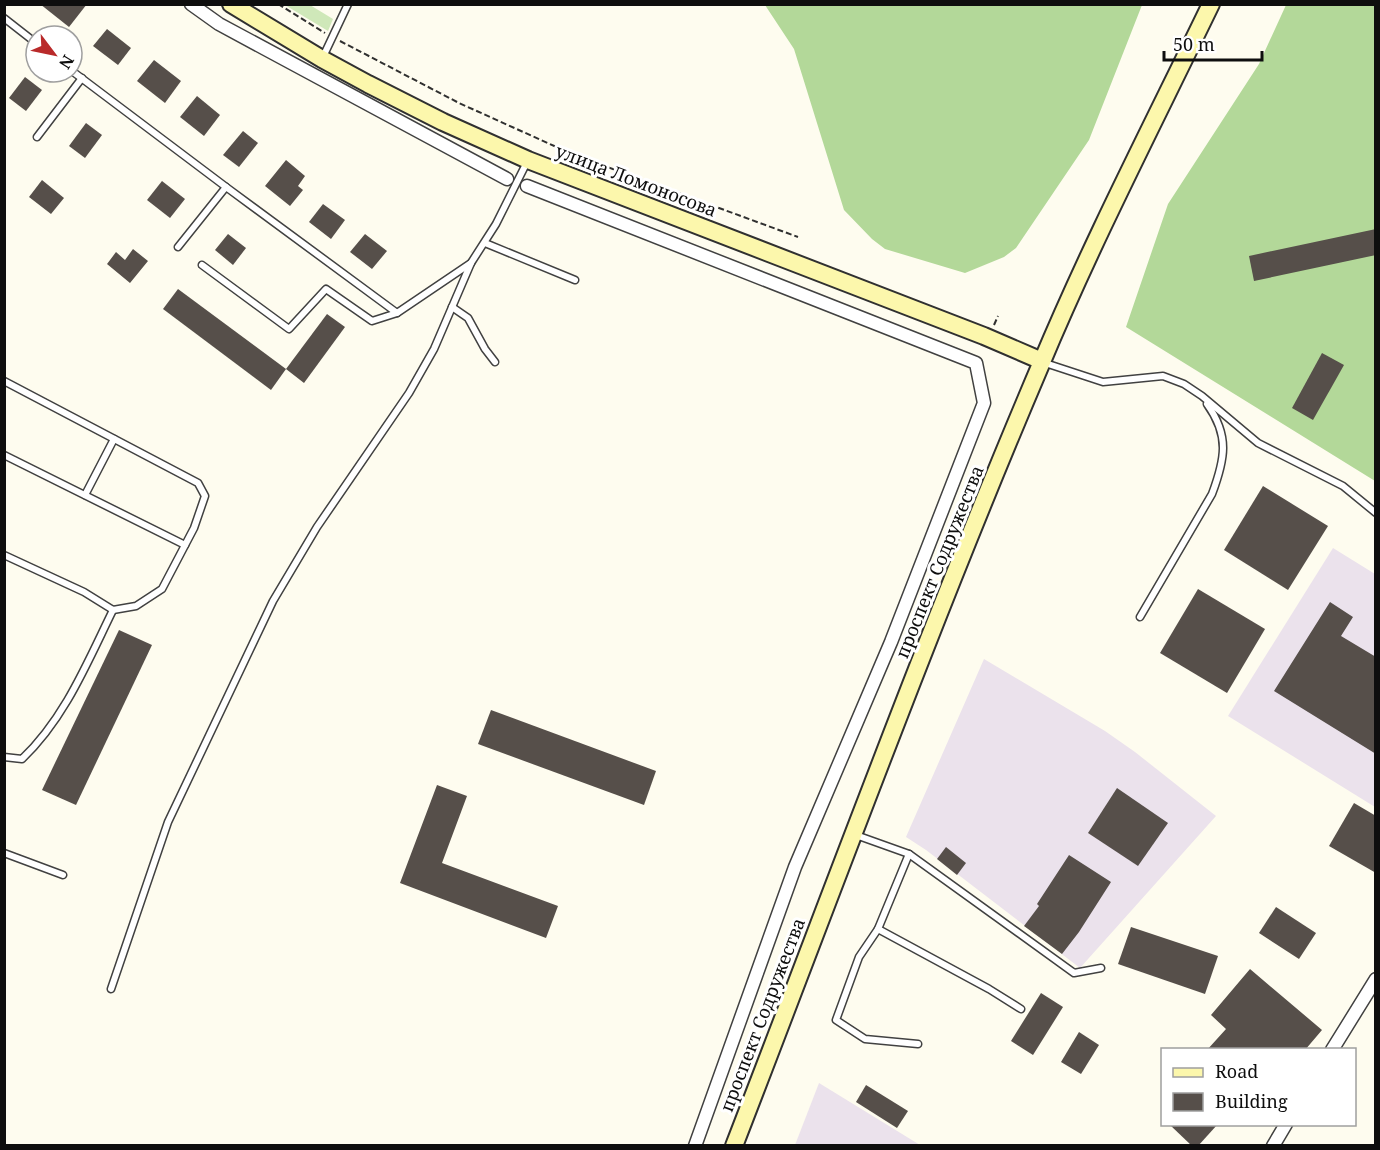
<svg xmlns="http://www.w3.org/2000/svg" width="1380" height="1150" viewBox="0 0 1380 1150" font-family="'Noto Serif',serif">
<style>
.industrial{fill:#ebe2ec}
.green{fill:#cfe8b9}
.forest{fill:#b3d899}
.building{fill:#564f4a}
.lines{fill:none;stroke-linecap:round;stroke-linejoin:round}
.lane-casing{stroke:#414141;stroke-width:9}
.street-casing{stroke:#414141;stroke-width:15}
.secondary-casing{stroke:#303030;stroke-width:20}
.path{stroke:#303030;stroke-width:2;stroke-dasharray:6 3;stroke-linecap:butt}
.lane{stroke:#fff;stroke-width:6}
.street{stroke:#fff;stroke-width:12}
.secondary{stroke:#fcf7ac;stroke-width:16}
.labels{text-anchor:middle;stroke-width:6;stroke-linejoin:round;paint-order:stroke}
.street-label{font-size:18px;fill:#0e0e0e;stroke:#fff}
</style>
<rect width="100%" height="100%" fill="#fefcef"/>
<!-- industrial -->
<g class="industrial">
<polygon points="1333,548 1375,574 1375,807 1228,716"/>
<polygon points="984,659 1105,731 1135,752 1216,816 1080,968 926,850 906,837"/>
<polygon points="819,1083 920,1145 795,1145"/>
</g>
<!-- green -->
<polygon class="green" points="285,5 310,5 333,19 328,31"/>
<!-- forest -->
<g class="forest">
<polygon points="765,5 1142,5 1089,140 1016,248 1004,257 965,273 885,249 872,239 844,210 794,49"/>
<polygon points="1286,5 1375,5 1375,481 1126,327 1168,204 1259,64"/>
</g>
<!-- building -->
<g class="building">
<polygon points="40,4 87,4 69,27"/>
<polygon points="107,29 131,48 118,65 93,46"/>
<polygon points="154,60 181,81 165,103 137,81"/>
<polygon points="25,77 42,90 26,111 9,98"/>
<polygon points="197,96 220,115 204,136 180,117"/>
<polygon points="86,123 102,135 85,158 69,146"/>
<polygon points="243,131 258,143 239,167 223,155"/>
<polygon points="286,160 305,176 298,186 303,190 290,206 265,186"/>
<polygon points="42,180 64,198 51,214 29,197"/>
<polygon points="162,181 185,199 170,218 147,200"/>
<polygon points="323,204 345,220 331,239 309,222"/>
<polygon points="1376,229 1376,255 1254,281 1249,256"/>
<polygon points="228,234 246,248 233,265 215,250"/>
<polygon points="365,234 387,251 372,269 350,252"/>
<polygon points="133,249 148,261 130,283 107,264 116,252 125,260"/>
<polygon points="178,289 286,369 271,390 163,309"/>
<polygon points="327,314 345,327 304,383 286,369"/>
<polygon points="1322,353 1344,365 1313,420 1292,408"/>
<polygon points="1263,486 1328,526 1288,590 1224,550"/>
<polygon points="1198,589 1265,629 1227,693 1160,653"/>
<polygon points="1330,602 1353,617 1341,636 1376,657 1376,754 1274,691"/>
<polygon points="119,630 152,645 76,805 42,790"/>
<polygon points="491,710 656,771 644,805 478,744"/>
<polygon points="437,785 467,796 442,863 558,906 546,938 400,883"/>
<polygon points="1117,788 1168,823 1138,866 1088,833"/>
<polygon points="1354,803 1376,816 1376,873 1329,846"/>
<polygon points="946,847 966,863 957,875 937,859"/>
<polygon points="1069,855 1111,882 1079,932 1062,954 1024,926 1039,906 1037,904"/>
<polygon points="1276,907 1316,933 1299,959 1259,933"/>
<polygon points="1131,927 1218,956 1205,994 1118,964"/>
<polygon points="1250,969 1322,1030 1305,1050 1207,1050 1226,1029 1211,1015"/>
<polygon points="1041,993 1063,1007 1033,1055 1011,1041"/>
<polygon points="1079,1032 1099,1045 1081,1074 1061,1062"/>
<polygon points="866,1085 908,1111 897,1128 856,1102"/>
<polygon points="1170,1125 1217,1125 1198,1146 1192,1146"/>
</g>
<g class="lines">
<defs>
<g id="lane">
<polyline points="4,18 36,43"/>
<polyline points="322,59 348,4"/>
<polyline points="72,71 226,187"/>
<polyline points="37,137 82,78"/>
<polyline points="485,243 575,280"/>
<polyline points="178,247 226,187 397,313 471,263 496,224 527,162"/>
<polyline points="202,265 289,329 326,289 372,321 397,313"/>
<polyline points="452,307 468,318 485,349 495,362"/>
<polyline points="1042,362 1103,382 1163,376 1184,384 1202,396 1258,443 1343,486 1376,513"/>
<polyline points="4,381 198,483 205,496 194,528 162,589 136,606 113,610 84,592 4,555"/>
<polyline points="4,455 185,545"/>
<polyline points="85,495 114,439"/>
<path d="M 1140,617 L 1212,494 C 1225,459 1230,436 1207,404"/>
<path d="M 4,757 L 22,759 C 65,718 87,663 113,610"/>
<polyline points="853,834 909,854 1074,973 1101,968"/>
<polyline points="4,853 63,875"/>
<polyline points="909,854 878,929 859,957 836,1020 865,1039 918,1044"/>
<polyline points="878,929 989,989 1021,1009"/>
<polyline points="111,989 168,822 273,601 317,527 409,393 434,349 471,263"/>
</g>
<g id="street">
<polyline points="191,4 219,24 507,179"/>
<polyline points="527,186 976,363 984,403 891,642 795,867 695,1146"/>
<polyline points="1332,1050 1376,979"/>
<polyline points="1273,1146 1286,1124"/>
</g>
<g id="secondary">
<polyline points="231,4 322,59 368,84 443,122 528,160 984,336 1042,361"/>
<path d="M 734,1146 C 835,885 931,622 1041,364 C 1092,242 1153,124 1211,4"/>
</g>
</defs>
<!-- lane casing -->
<use href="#lane" class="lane-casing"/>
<!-- street casing -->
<use href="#street" class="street-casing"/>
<!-- secondary casing -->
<use href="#secondary" class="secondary-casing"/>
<!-- path -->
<g class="path">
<polyline points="278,4 325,33"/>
<polyline points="340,41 459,103 572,154 798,237"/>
<polyline points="994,325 998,316"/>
</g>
<!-- lane -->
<use href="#lane" class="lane"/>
<!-- street -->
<use href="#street" class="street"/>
<!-- secondary -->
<use href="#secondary" class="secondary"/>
</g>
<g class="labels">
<!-- street labels -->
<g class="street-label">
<text transform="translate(636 181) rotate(21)" y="6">улица Ломоносова</text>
<text transform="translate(940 562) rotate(-68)" y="6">проспект Содружества</text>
<text transform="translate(763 1015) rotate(-69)" y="6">проспект Содружества</text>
</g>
</g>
<!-- border -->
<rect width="1380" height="1150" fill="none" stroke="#0e0e0e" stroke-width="12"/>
<!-- legend -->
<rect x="1161" y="1048" width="195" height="78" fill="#ffffff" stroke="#9f9f9f" stroke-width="1.5"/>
<rect x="1173" y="1068" width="30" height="9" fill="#fcf7ac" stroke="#9f9f9f" stroke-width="1.5"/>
<text x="1215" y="1078" font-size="18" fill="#0e0e0e">Road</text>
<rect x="1173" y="1093" width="30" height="18" fill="#564f4a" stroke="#9f9f9f" stroke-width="1.5"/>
<text x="1215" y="1108" font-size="18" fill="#0e0e0e">Building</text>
<!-- north arrow -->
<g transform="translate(54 54) rotate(122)"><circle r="28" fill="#ffffff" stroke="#9f9f9f" stroke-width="1.5"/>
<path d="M0-4.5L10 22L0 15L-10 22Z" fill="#b92a2a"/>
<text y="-9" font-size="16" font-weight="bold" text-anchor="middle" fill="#0e0e0e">N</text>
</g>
<!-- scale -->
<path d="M1164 51v9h98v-9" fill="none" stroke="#0e0e0e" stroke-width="3"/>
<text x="1173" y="51" font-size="18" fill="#0e0e0e" stroke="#ffffff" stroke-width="4.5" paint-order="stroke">50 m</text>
</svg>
